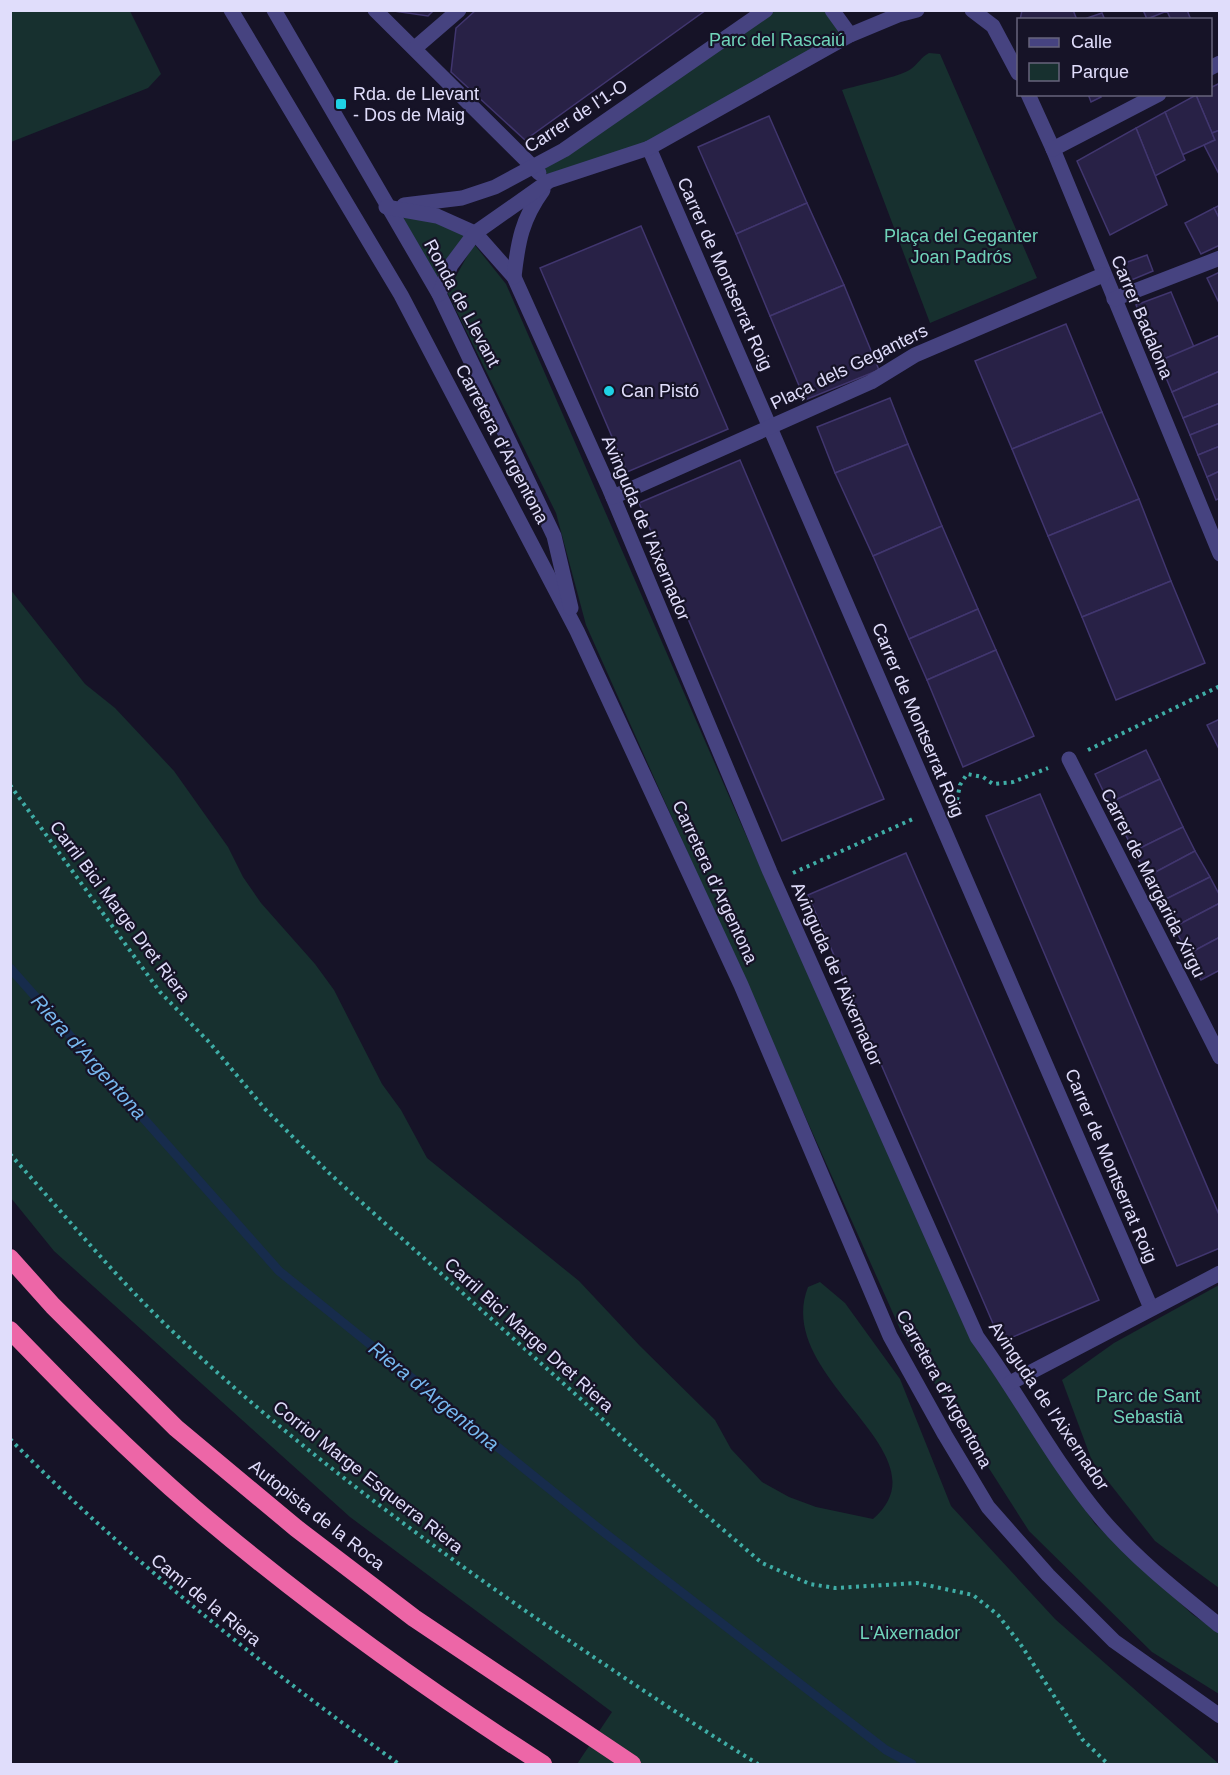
<svg xmlns="http://www.w3.org/2000/svg" width="1230" height="1775" viewBox="0 0 1230 1775" font-family="Arial,sans-serif">
<style>
.green{fill:#17302f}
.lines{fill:none;stroke-linecap:round;stroke-linejoin:round}
.stream{stroke:#172c4c;stroke-width:9}
.building{fill:#282146;stroke:#41366f;stroke-width:1.5}
.path{stroke:#3fada6;stroke-width:4;stroke-dasharray:3 4.5;stroke-linecap:butt}
.minor{stroke:#464380;stroke-width:15}
.highway{stroke:#ed66a7;stroke-width:18}
.poi-dot{fill:#1fd2e5;stroke:#161327;stroke-width:2}
.labels{text-anchor:middle;stroke-width:4.5;stroke-linejoin:round;paint-order:stroke}
.park-label{font-size:18px;fill:#70d4ba;stroke:#161327}
.poi-label{font-size:18px;fill:#e0ddfb;stroke:#161327;text-anchor:start}
.street-label{font-size:18px;fill:#e0ddfb;stroke:#161327}
.water-label{font-size:20px;font-style:italic;fill:#77b8ef;stroke:#161327}
</style>
<rect width="100%" height="100%" fill="#161327"/>
<!-- green -->
<g class="green">
<polygon points="11,10 130,11 161,74 148,88 11,142"/>
<polygon points="771,11 828,11 845,33 648,143 551,177 539,167"/>
<path d="M 929,53 L 940,54 L 1037,278 L 930,323 L 842,90 C 858,85 900,77 911,69 C 918,64 921,57 929,53 Z"/>
<polygon points="394,211 436,219 468,234 438,285"/>
<polygon points="474,244 506,284 742,826 972,1342 1095,1524 1192,1614 1219,1633 1219,1694 1152,1652 1029,1531 900,1329 586,625 556,513 447,292"/>
<path d="M 10,589 L 85,684 L 115,708 L 174,771 L 228,847 L 243,877 L 261,903 L 315,964 L 334,990 L 382,1084 L 401,1110 L 427,1158 L 579,1281 L 640,1346 L 715,1420 L 731,1449 L 762,1482 L 789,1497 L 816,1507 L 873,1519 C 950,1452 772,1379 808,1287 L 820,1282 L 845,1303 L 900,1379 L 951,1506 L 1055,1619 L 1219,1764 L 577,1764 L 612,1712 L 350,1517 L 54,1251 L 11,1198 Z"/>
<polygon points="1219,1285 1219,1588 1155,1541 1092,1461 1062,1380 1114,1343"/>
</g>
<g class="lines">
<!-- stream -->
<polyline class="stream" points="10,968 279,1271 597,1527 886,1750 912,1764"/>
</g>
<!-- building -->
<g class="building">
<polygon points="387,10 434,10 428,16"/>
<polygon points="476,10 706,10 525,140 451,72 456,28"/>
<polygon points="1022,10 1073,10 1077,20 1020,20"/>
<polygon points="1143,10 1187,10 1191,20 1171,20 1167,11 1147,19"/>
<polygon points="1102,13 1105,20 1087,20 1087,18"/>
<polygon points="1220,83 1220,130 1212,133 1196,95 1210,94 1210,88"/>
<polygon points="1088,94 1100,94 1101,97 1091,102"/>
<polygon points="1196,95 1215,140 1182,155 1165,112"/>
<polygon points="1165,112 1185,160 1155,176 1136,128"/>
<polygon points="769,116 807,203 736,234 698,147"/>
<polygon points="1136,128 1167,205 1110,235 1077,161"/>
<polygon points="1220,130 1220,174 1219,174 1204,145 1215,140 1212,133"/>
<polygon points="807,203 844,285 770,316 736,234"/>
<polygon points="1220,205 1220,220 1214,208"/>
<polygon points="1214,208 1220,220 1220,245 1201,254 1185,223"/>
<polygon points="641,226 728,429 627,472 540,268"/>
<polygon points="1147,255 1153,271 1129,281 1122,264"/>
<polygon points="1220,272 1220,305 1207,278"/>
<polygon points="844,285 879,370 805,400 770,316"/>
<polygon points="1171,292 1194,347 1159,361 1136,305"/>
<polygon points="1066,324 1102,412 1012,449 975,361"/>
<polygon points="1220,335 1220,371 1172,392 1159,361"/>
<polygon points="1220,371 1220,403 1183,418 1172,392"/>
<polygon points="890,398 908,444 835,473 817,427"/>
<polygon points="1220,403 1220,423 1190,435 1183,418"/>
<polygon points="1102,412 1139,499 1048,536 1012,449"/>
<polygon points="1220,423 1220,446 1198,455 1190,435"/>
<polygon points="908,444 942,526 873,556 835,473"/>
<polygon points="1220,446 1220,471 1207,477 1198,455"/>
<polygon points="740,460 884,799 782,841 639,503"/>
<polygon points="1220,471 1220,498 1216,500 1207,477"/>
<polygon points="1139,499 1171,581 1082,617 1048,536"/>
<polygon points="942,526 978,609 909,639 873,556"/>
<polygon points="1171,581 1205,663 1116,700 1082,617"/>
<polygon points="978,609 996,650 927,680 909,639"/>
<polygon points="996,650 1034,736 963,767 927,680"/>
<polygon points="1220,719 1220,751 1207,725"/>
<polygon points="1146,750 1160,779 1109,803 1095,774"/>
<polygon points="1160,779 1183,827 1134,851 1109,803"/>
<polygon points="1040,794 1220,1217 1220,1248 1177,1266 986,816"/>
<polygon points="1183,827 1195,851 1148,876 1134,851"/>
<polygon points="1195,851 1210,877 1160,902 1148,876"/>
<polygon points="906,853 1099,1300 1001,1342 808,895"/>
<polygon points="1210,877 1220,896 1220,903 1174,927 1160,902"/>
<polygon points="1220,903 1220,937 1188,954 1174,927"/>
<polygon points="1220,937 1220,970 1201,980 1188,954"/>
</g>
<g class="lines">
<!-- path -->
<g class="path">
<polyline points="1088,750 1220,686"/>
<polyline points="10,785 160,992 209,1042 265,1109 329,1173 584,1402 699,1509 762,1563 810,1584 835,1588 917,1583 973,1595 998,1615 1021,1645 1082,1739 1108,1764"/>
<polyline points="957,800 960,785 967,774 983,777 993,784 1013,782 1048,768"/>
<polyline points="793,873 915,818"/>
<path d="M 10,1154 C 62,1212 112,1273 168,1327 C 284,1438 414,1534 546,1625 C 616,1672 686,1720 758,1764"/>
<path d="M 10,1439 C 129,1560 261,1665 399,1764"/>
</g>
<!-- minor -->
<g class="minor">
<polyline points="231,10 401,295 577,631 741,985 890,1336 945,1435 988,1507 1048,1575 1114,1641 1220,1716"/>
<polyline points="274,10 439,294 554,536 571,608"/>
<polyline points="375,10 539,173"/>
<polyline points="832,10 850,35"/>
<polyline points="972,10 993,26 1018,73"/>
<polyline points="415,48 459,10"/>
<polyline points="1210,68 1220,63"/>
<polyline points="1028,94 1053,149 1220,554"/>
<polyline points="649,148 1151,1308"/>
<polyline points="1053,149 1159,94"/>
<polyline points="404,205 462,198 495,187 564,150 766,10"/>
<path d="M 386,207 L 437,216 L 475,233 L 514,277 L 610,490 L 770,872 L 977,1337 C 1020,1396 1054,1462 1101,1518 C 1136,1559 1178,1592 1220,1626"/>
<path d="M 514,277 C 518,241 522,219 543,190"/>
<polyline points="439,294 451,265 475,233 549,181 649,148 850,35 898,15 917,10"/>
<polyline points="1114,299 1220,258"/>
<polyline points="613,497 871,382 915,355 1103,275"/>
<polyline points="1069,759 1220,1057"/>
<polyline points="1010,1383 1220,1273"/>
</g>
<!-- highway -->
<g class="highway">
<polyline points="10,1258 53,1306 176,1428 296,1528 414,1618 632,1764"/>
<path d="M 10,1330 C 69,1391 129,1452 193,1507 C 303,1601 421,1686 543,1764"/>
</g>
</g>
<!-- markers -->
<g class="poi-dot">
<rect x="335" y="98" width="12" height="12" rx="3"/>
<circle cx="609" cy="391" r="6"/>
</g>
<g class="labels">
<!-- park labels -->
<g class="park-label">
<text x="777" y="46">Parc del Rascaiú</text>
<text x="961" y="242">Plaça del Geganter<tspan x="961" dy="21">Joan Padrós</tspan></text>
<text x="1148" y="1402">Parc de Sant<tspan x="1148" dy="21">Sebastià</tspan></text>
<text x="910" y="1639">L'Aixernador</text>
</g>
<!-- poi labels -->
<g class="poi-label">
<text x="353" y="100">Rda. de Llevant<tspan x="353" dy="21">- Dos de Maig</tspan></text>
<text x="621" y="397">Can Pistó</text>
</g>
<!-- street labels -->
<g class="street-label">
<text transform="translate(576 116) rotate(-33)" y="6">Carrer de l'1-O</text>
<text transform="translate(725 274) rotate(66)" y="6">Carrer de Montserrat Roig</text>
<text transform="translate(462 303) rotate(62)" y="6">Ronda de Llevant</text>
<text transform="translate(1142 317) rotate(67)" y="6">Carrer Badalona</text>
<text transform="translate(849 367) rotate(-26)" y="6">Plaça dels Geganters</text>
<text transform="translate(502 444) rotate(62)" y="6">Carretera d'Argentona</text>
<text transform="translate(646 528) rotate(67)" y="6">Avinguda de l'Aixernador</text>
<text transform="translate(918 720) rotate(67)" y="6">Carrer de Montserrat Roig</text>
<text transform="translate(715 882) rotate(65)" y="6">Carretera d'Argentona</text>
<text transform="translate(1153 883) rotate(63)" y="6">Carrer de Margarida Xirgu</text>
<text transform="translate(120 911) rotate(53)" y="6">Carril Bici Marge Dret Riera</text>
<text transform="translate(837 974) rotate(66)" y="6">Avinguda de l'Aixernador</text>
<text transform="translate(1111 1166) rotate(67)" y="6">Carrer de Montserrat Roig</text>
<text transform="translate(529 1335) rotate(42)" y="6">Carril Bici Marge Dret Riera</text>
<text transform="translate(944 1389) rotate(61)" y="6">Carretera d'Argentona</text>
<text transform="translate(1049 1406) rotate(56)" y="6">Avinguda de l'Aixernador</text>
<text transform="translate(368 1477) rotate(38)" y="6">Corriol Marge Esquerra Riera</text>
<text transform="translate(317 1515) rotate(38)" y="6">Autopista de la Roca</text>
<text transform="translate(206 1600) rotate(39)" y="6">Camí de la Riera</text>
</g>
<!-- water labels -->
<g class="water-label">
<text transform="translate(89 1057) rotate(48)" y="7">Riera d'Argentona</text>
<text transform="translate(434 1396) rotate(39)" y="7">Riera d'Argentona</text>
</g>
</g>
<!-- border -->
<rect width="1230" height="1775" fill="none" stroke="#e0ddfb" stroke-width="24"/>
<!-- legend -->
<rect x="1017" y="18" width="195" height="78" fill="#161327" stroke="#67647c" stroke-width="1.5"/>
<rect x="1029" y="38" width="30" height="9" fill="#464380" stroke="#67647c" stroke-width="1.5"/>
<text x="1071" y="48" font-size="18" fill="#e0ddfb">Calle</text>
<rect x="1029" y="63" width="30" height="18" fill="#17302f" stroke="#67647c" stroke-width="1.5"/>
<text x="1071" y="78" font-size="18" fill="#e0ddfb">Parque</text>
</svg>
